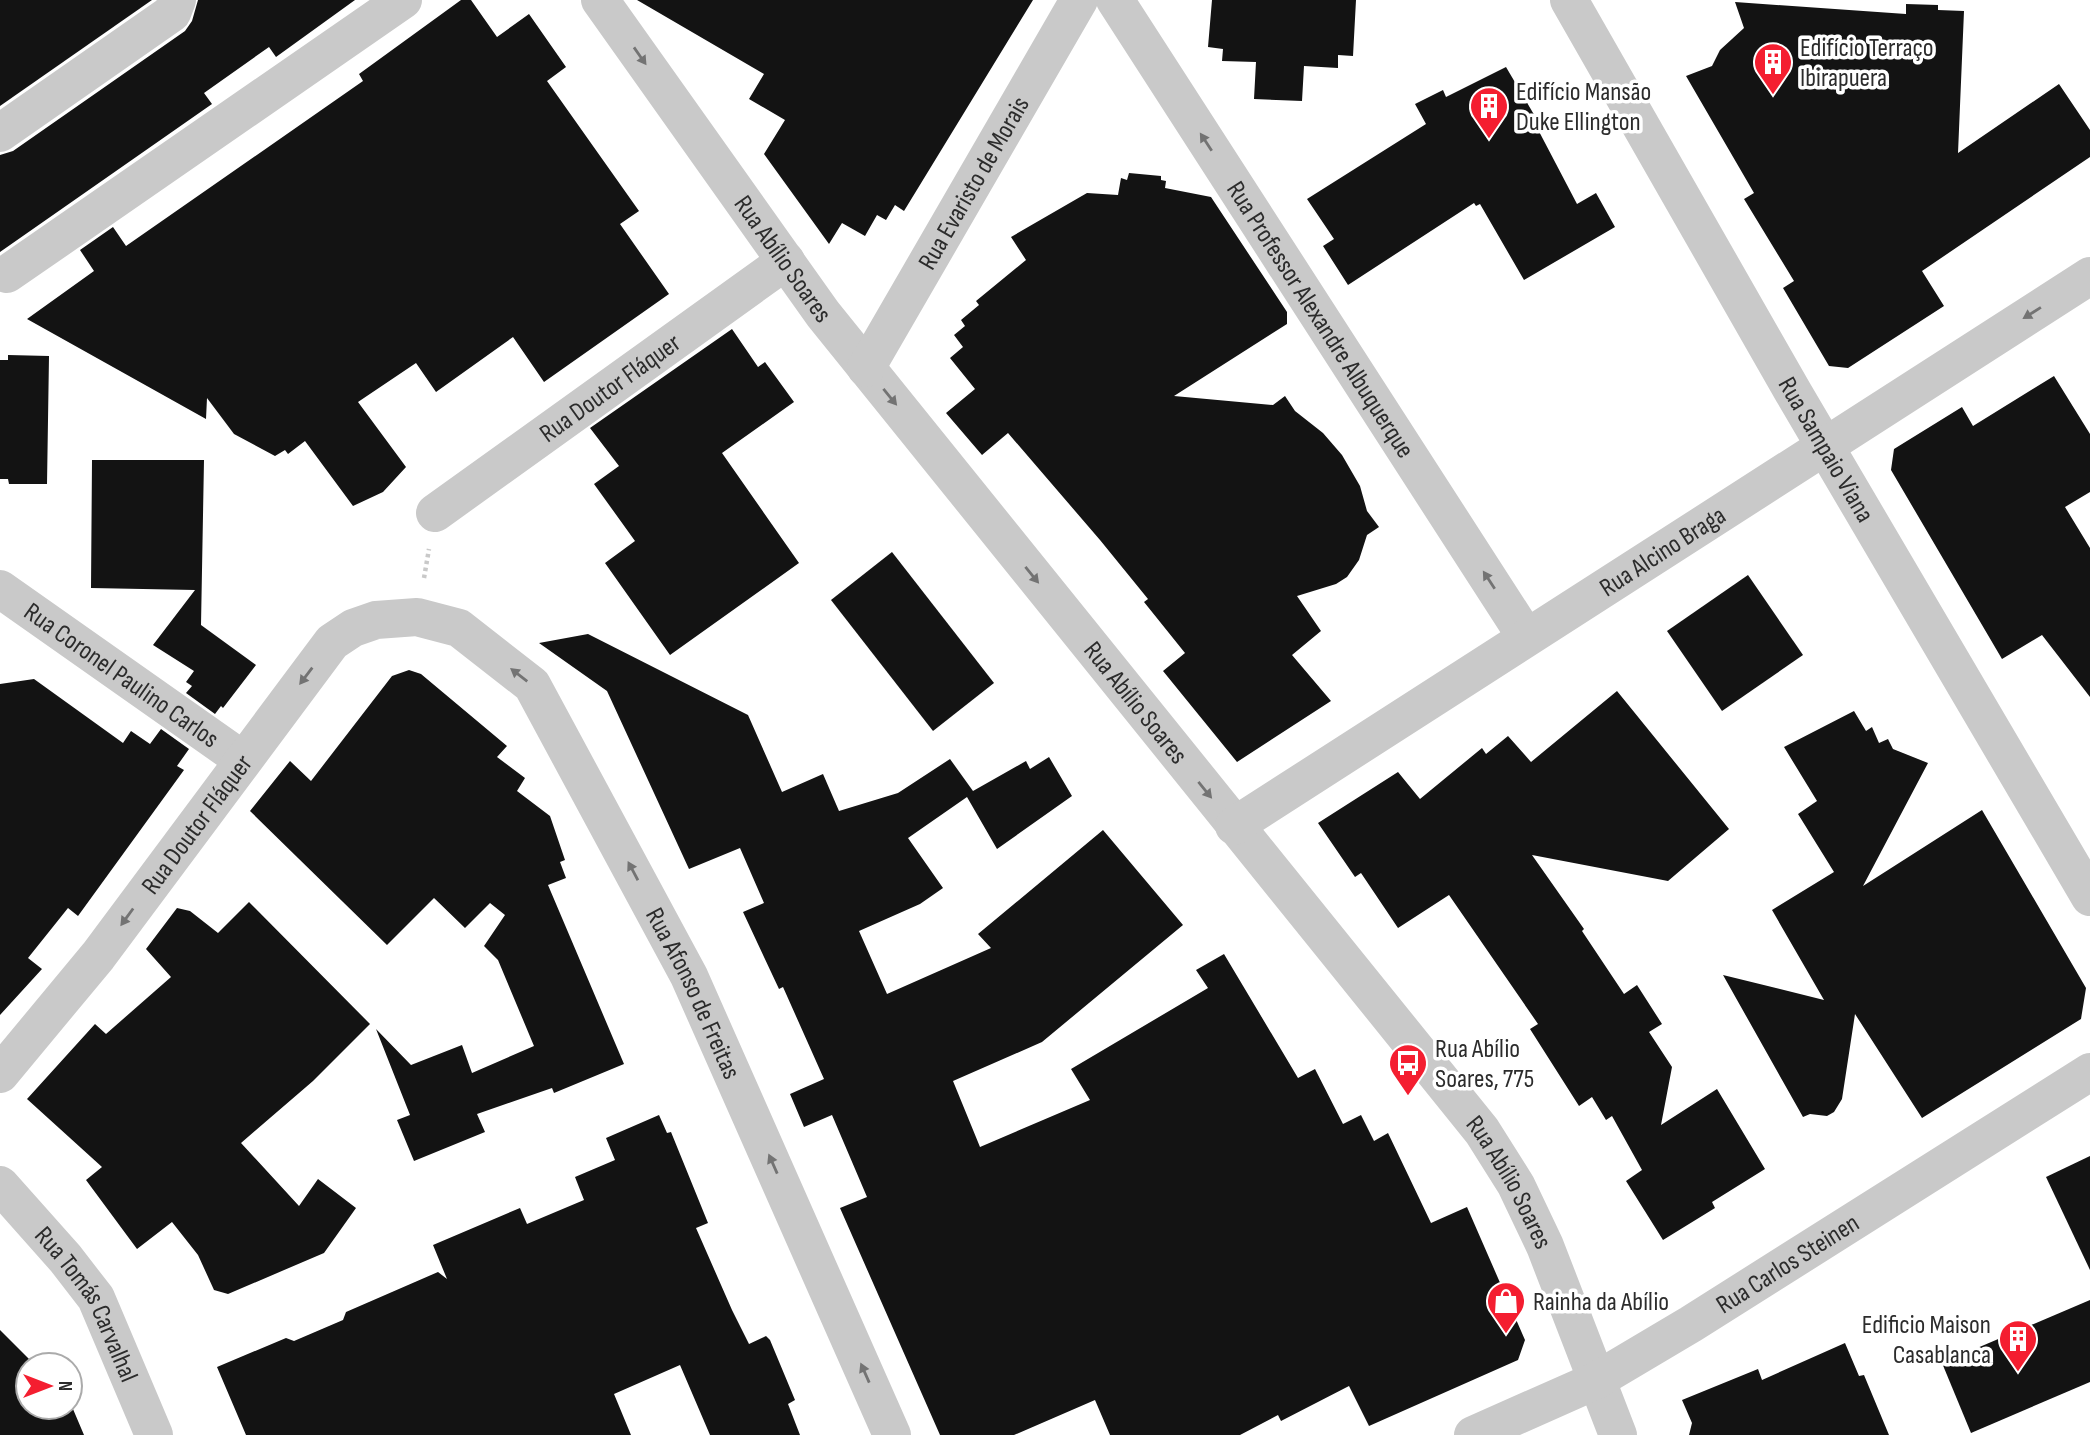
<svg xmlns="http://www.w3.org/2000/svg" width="2090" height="1435" viewBox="0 0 2090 1435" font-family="'Sofia Sans Condensed',sans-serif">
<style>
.building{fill:#131313}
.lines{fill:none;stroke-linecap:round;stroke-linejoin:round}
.path{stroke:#c9c9c9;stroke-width:4.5;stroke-dasharray:3.5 3.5;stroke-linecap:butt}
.minor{stroke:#c9c9c9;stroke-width:38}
.oneway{fill:#737373}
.labels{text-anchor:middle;stroke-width:7;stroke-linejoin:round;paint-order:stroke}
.poi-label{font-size:26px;fill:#2c2c2c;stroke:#fff;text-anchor:start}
.street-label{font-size:26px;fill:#2c2c2c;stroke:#fff}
</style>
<rect width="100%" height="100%" fill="#fff"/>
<!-- building -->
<g class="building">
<polygon points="0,0 152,0 0,106"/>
<polygon points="198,0 355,0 276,57 269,47 204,93 212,104 0,252 0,155 13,151 185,31 192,21"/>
<polygon points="461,0 471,0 497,37 529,14 566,67 547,81 639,211 620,224 669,294 544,382 513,337 436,392 416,363 358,402 406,467 383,492 353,506 305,441 288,454 285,450 275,456 234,434 207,398 206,419 27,319 94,271 80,250 113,227 126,246 363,81 359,74"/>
<polygon points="637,0 1033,0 904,211 895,205 886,220 877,215 865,236 842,223 829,244 764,154 785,120 749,99 764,74"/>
<polygon points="1212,0 1356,0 1353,56 1338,55 1338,68 1304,66 1302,101 1254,99 1256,62 1222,61 1223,49 1208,47"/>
<polygon points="1735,2 1906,14 1906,4 1938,5 1938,10 1964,11 1958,153 2059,84 2090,130 2090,157 1922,271 1944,306 1848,368 1829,366 1783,288 1794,281 1744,199 1754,193 1686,76 1712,66 1720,50 1744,28"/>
<polygon points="1506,67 1536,118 1533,120 1577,204 1596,193 1615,227 1524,280 1480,204 1476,206 1474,203 1348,285 1323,246 1334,239 1307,199 1426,124 1415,104 1443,90 1446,97"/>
<polygon points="1129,173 1161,176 1161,180 1166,181 1165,188 1211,197 1287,312 1287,324 1174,396 1273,405 1285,396 1295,411 1323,433 1342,455 1360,486 1367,511 1379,527 1367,535 1359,560 1347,577 1336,584 1297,596 1321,631 1292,655 1331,701 1237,762 1163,671 1185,653 1144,602 1148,599 1100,540 1008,433 982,455 946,413 975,389 950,358 963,347 954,335 965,326 961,320 979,305 976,301 1026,260 1011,237 1087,193 1118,195 1121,178 1127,180"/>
<polygon points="732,329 758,367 765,362 794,402 722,453 799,563 670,655 605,563 635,541 594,484 619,466 590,428"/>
<polygon points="8,355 49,356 47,484 9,484 8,479 0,479 0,360 8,360"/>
<polygon points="2054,376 2090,434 2090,492 2065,507 2090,548 2090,697 2042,635 2002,659 1891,470 1894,449 1962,407 1973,426"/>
<polygon points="92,460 204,460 201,625 256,665 223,708 221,706 215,714 186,693 192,686 186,682 194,671 153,645 195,590 91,588"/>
<polygon points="892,552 994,683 933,731 831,600"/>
<polygon points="1748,575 1803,655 1722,711 1667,631"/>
<polygon points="588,634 748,715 782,792 823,774 839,811 898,793 950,759 973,791 1026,761 1030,769 1049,757 1072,796 997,849 967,797 908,838 943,888 920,904 859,931 887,994 991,948 978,934 1103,830 1183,925 1042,1042 953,1081 980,1147 1090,1100 1071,1069 1208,988 1196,970 1224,954 1298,1078 1315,1069 1343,1124 1361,1115 1374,1141 1388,1133 1431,1223 1467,1207 1525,1340 1518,1360 1369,1426 1349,1386 1281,1421 1278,1415 1240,1435 1110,1435 1095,1400 1014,1435 940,1435 840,1208 867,1197 832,1115 804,1127 790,1094 824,1079 783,987 779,989 743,912 764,903 740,848 689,869 607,691 539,643"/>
<polygon points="409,670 421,674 507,746 497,757 525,778 517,791 550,816 565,860 560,862 566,878 548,885 624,1064 554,1093 552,1088 477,1114 485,1132 414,1161 397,1120 410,1115 376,1029 411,1065 462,1045 472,1073 534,1046 498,960 484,946 505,915 490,903 465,928 434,898 387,945 250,811 290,761 311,781 392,676"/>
<polygon points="34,679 123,743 131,731 150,744 161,729 189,749 177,766 184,770 78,916 68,908 28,958 42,969 0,1015 0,684"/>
<polygon points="1617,691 1729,829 1668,881 1532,855 1584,929 1582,931 1624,994 1637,985 1662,1024 1649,1032 1672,1067 1661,1125 1717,1089 1765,1169 1712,1202 1715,1208 1663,1240 1626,1181 1642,1170 1612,1116 1606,1120 1592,1097 1579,1106 1530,1029 1538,1024 1449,895 1398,928 1361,873 1355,877 1318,823 1398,772 1420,799 1482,748 1486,754 1508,736 1531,762"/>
<polygon points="1854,711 1866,731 1872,727 1879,743 1888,739 1893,749 1928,763 1863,886 1982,810 2086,988 2081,1019 1922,1118 1855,1014 1842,1099 1834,1112 1827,1116 1810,1114 1803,1117 1723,975 1824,1000 1772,910 1834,872 1798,814 1817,801 1784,747"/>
<polygon points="249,902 370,1024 313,1081 241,1143 299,1206 318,1179 356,1208 324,1253 228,1294 214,1290 198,1255 172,1222 137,1249 86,1180 102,1167 27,1099 95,1024 106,1034 171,977 146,949 177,908 190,911 218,933"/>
<polygon points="659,1115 667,1133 671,1132 708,1223 696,1228 732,1310 749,1344 766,1336 770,1340 795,1400 788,1404 800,1435 710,1435 680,1365 614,1394 631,1435 246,1435 217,1367 286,1338 294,1341 343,1320 346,1312 438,1272 447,1279 433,1245 520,1208 527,1224 584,1200 575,1177 615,1160 606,1138"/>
<polygon points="2090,1156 2090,1270 2046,1177"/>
<polygon points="2090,1300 2090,1382 1971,1433 1942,1363"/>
<polygon points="0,1330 35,1365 28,1365 28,1407 70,1407 70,1402 84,1435 0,1435"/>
<polygon points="1845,1343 1859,1376 1864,1375 1889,1435 1689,1435 1692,1423 1682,1400 1758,1369 1762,1380"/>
</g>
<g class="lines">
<!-- path -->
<polyline class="path" points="424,578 429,549"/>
<!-- minor -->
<g class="minor">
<path id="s1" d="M 600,0 L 823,314 L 1482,1131 L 1516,1185 L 1545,1246 L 1618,1435"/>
<path id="s2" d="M 1115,0 L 1526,637"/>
<path id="s3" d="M 1569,0 L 1793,392 L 2090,897"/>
<polyline points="0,133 172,13 177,0"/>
<polyline points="7,274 403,0"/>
<path id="s4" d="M 866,368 L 1079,0"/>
<path id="s5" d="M 435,513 L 786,261"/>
<path id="s6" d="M 0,589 L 243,760"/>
<path id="s7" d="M 1234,826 L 2090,276"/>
<path id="s8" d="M 0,1074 L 98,956 L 332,642 L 353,628 L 376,620 L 417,617 L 459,628 L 532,685 L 689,976 L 892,1435"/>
<path id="s9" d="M 0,1185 L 65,1258 L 96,1298 L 154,1435"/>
<path id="s10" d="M 1473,1435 L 1595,1381 L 1691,1324 L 2090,1072"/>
</g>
</g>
<!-- one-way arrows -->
<defs><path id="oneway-solid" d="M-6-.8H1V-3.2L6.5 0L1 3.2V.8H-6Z" transform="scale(1.75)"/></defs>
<g class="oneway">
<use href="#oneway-solid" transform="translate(640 56) rotate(55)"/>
<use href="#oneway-solid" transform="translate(1206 142) rotate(-123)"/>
<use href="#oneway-solid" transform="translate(2032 313) rotate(148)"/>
<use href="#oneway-solid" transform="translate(890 397) rotate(51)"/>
<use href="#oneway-solid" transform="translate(1032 575) rotate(51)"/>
<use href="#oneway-solid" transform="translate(1489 580) rotate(-123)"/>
<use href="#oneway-solid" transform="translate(519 675) rotate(-142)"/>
<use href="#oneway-solid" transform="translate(306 676) rotate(127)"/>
<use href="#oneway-solid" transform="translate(1205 790) rotate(51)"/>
<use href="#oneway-solid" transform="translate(633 871) rotate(-118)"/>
<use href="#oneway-solid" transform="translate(127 917) rotate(126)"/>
<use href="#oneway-solid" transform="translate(773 1164) rotate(-114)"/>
<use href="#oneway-solid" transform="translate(865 1373) rotate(-114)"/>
</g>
<!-- icons -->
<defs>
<symbol id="building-pin" viewBox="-11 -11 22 30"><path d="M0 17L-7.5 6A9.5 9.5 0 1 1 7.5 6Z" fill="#f41e30" stroke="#fff"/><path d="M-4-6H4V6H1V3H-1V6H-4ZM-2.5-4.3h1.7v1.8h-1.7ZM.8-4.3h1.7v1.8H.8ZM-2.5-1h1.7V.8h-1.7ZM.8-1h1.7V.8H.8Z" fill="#fff"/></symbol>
<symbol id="bus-pin" viewBox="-11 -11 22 30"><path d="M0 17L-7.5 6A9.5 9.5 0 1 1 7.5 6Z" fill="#f41e30" stroke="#fff"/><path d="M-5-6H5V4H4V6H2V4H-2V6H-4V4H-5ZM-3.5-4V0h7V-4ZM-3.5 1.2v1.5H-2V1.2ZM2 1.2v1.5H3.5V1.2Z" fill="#fff"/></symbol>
<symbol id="shop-pin" viewBox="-11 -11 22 30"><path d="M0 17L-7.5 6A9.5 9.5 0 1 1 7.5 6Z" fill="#f41e30" stroke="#fff"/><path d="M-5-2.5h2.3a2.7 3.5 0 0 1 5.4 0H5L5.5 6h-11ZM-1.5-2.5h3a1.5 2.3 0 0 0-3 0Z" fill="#fff"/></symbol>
</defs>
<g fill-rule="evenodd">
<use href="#building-pin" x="1751" y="40" width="44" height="60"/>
<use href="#building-pin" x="1467" y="84" width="44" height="60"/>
<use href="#bus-pin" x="1386" y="1041" width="44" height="60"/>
<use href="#shop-pin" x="1484" y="1279" width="44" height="60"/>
<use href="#building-pin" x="1996" y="1317" width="44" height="60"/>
</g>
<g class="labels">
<!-- poi labels -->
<g class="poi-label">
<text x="1800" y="56">Edifício Terraço<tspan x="1800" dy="30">Ibirapuera</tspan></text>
<text x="1516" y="100">Edifício Mansão<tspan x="1516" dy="30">Duke Ellington</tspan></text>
<text x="1435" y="1057">Rua Abílio<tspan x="1435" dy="30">Soares, 775</tspan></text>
<text x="1533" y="1310">Rainha da Abílio</text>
<text x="1991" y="1333" text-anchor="end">Edificio Maison<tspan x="1991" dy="30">Casablanca</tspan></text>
</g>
<!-- street labels -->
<g class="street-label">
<text dy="9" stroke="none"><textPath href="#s4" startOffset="214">Rua Evaristo de Morais</textPath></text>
<text dy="9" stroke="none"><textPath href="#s1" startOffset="317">Rua Abílio Soares</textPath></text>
<text dy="9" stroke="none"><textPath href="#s2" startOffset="380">Rua Professor Alexandre Albuquerque</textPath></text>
<text dy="9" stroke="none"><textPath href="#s5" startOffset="215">Rua Doutor Fláquer</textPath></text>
<text dy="9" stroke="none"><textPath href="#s3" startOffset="518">Rua Sampaio Viana</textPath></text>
<text dy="9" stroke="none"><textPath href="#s7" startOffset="509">Rua Alcino Braga</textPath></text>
<text dy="9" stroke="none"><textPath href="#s6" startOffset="149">Rua Coronel Paulino Carlos</textPath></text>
<text dy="9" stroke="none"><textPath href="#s1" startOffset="884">Rua Abílio Soares</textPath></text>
<text dy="9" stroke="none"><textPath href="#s8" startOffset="318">Rua Doutor Fláquer</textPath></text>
<text dy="9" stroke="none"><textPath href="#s8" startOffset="1120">Rua Afonso de Freitas</textPath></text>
<text dy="9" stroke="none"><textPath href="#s1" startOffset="1493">Rua Abílio Soares</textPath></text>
<text dy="9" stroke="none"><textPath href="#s10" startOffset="359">Rua Carlos Steinen</textPath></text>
<text dy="9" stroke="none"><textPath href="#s9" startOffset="149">Rua Tomás Carvalhal</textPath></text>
</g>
</g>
<!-- north arrow -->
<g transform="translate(49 1386) rotate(90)"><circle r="33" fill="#ffffff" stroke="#ababab" stroke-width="2"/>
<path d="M0-5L12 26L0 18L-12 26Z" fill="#f41e30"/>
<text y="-10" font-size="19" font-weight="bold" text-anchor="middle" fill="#2c2c2c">N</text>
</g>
</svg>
